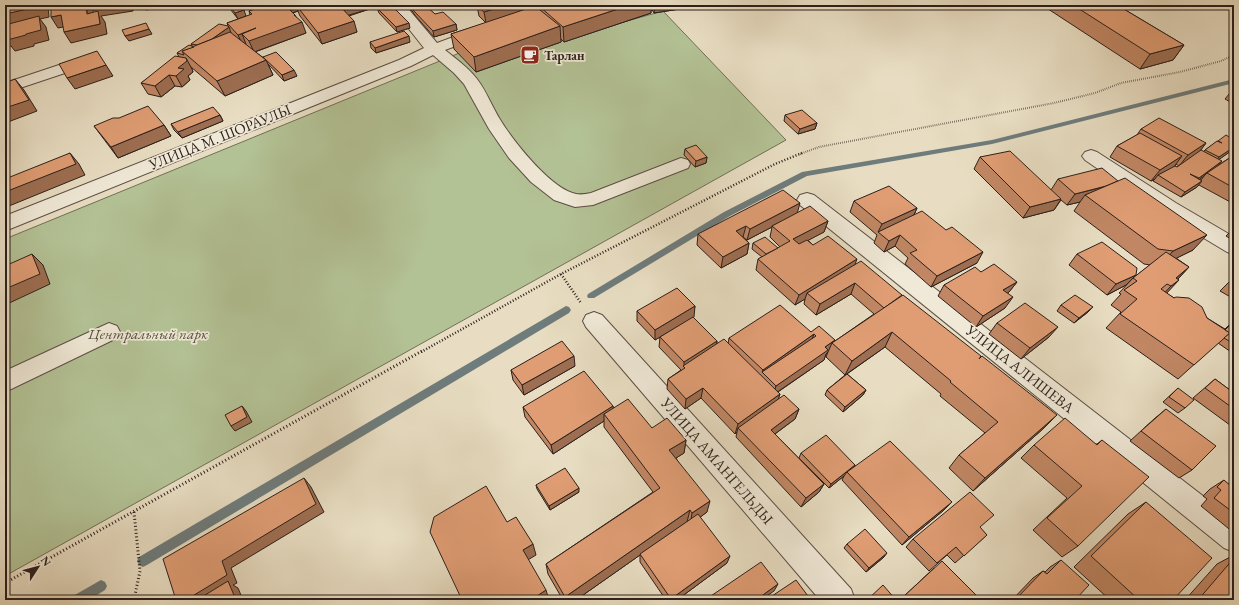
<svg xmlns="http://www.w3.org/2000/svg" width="1239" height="605" viewBox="0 0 1239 605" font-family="'EB Garamond',serif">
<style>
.green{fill:#b3c295;stroke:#6f7058}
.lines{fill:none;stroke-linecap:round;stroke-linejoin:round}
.stream{fill:#6e7c7c;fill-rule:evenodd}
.minor-casing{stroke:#5a4e45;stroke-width:2}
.path-far2{stroke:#2b1f1b;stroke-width:2;stroke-dasharray:0.5 1.5;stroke-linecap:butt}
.path-far1{stroke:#2b1f1b;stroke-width:2.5;stroke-dasharray:1 2;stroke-linecap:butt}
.path{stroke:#2b1f1b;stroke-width:3;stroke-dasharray:1 2.5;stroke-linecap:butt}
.minor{fill:#f0e9d7;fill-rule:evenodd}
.wall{fill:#c18764;stroke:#2b1f1b;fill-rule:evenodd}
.shaded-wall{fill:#9d6e51;stroke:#2b1f1b}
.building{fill:#e09d74;stroke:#2b1f1b}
.labels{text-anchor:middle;stroke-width:3.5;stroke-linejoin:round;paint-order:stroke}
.far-poi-label{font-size:13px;font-weight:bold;fill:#2b1f1b;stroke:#f0e9d7;text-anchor:start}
.street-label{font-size:15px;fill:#2b1f1b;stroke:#f0e9d7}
.park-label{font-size:15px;font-style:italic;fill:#545040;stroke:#f0e9d7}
</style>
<rect width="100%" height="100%" fill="#e8ddc2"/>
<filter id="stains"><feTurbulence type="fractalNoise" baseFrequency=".005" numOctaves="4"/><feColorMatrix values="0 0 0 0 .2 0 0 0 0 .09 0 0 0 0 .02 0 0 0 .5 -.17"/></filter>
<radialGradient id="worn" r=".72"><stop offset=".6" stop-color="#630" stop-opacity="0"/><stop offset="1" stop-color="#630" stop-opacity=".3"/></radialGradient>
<!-- green -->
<polygon class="green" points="663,11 786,140 5,576 5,239 540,20 566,38"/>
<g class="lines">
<!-- stream -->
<g class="stream">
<polygon points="1234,79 1234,83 992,144 807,176 730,216 594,298 588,298 587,296 588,294 724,212 802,172 992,140"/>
<polygon points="566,306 569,307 571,310 569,313 147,565 143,567 139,565 137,561 139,557"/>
<polygon points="101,580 105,582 107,586 105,590 89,600 71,600 73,596"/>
</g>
<defs>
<g id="minor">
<path d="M 390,5 L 405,5 L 437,43 L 475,29 L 480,28 L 485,29 L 487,32 L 485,35 L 445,50 C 456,59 468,67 477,79 C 487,92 492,107 501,121 C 514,142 551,189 576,194 C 581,195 586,194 591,193 L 681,158 L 688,160 L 690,164 L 688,168 L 593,205 L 575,207 L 554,200 L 531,182 L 509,158 L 489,129 L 464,84 L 454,73 L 433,55 L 411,66 L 5,231 L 5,216 L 399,60 L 424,48 Z"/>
<polygon points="71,61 77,63 79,66 77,69 5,93 5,83"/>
<polygon points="1091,150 1097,152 1176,203 1234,237 1234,254 1227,252 1162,213 1085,160 1082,156 1085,152"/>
<polygon points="807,193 814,195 1234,520 1234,552 1224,548 800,205 797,200 800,195"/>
<polygon points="594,312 602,315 851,589 855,600 820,600 586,327 583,321 586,315"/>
<polygon points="109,323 117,326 120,332 117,338 5,392 5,371"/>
</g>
</defs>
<!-- minor casing -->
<use href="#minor" class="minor-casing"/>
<!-- path-far2 -->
<polyline class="path-far2" points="800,154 819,147 1054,103 1095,93 1121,83 1180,72 1221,61 1234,55"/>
<!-- path-far1 -->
<g class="path-far1">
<polyline points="561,274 581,303"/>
<polyline points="421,352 561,274 775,164 802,153"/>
</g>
<!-- path -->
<g class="path">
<polyline points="134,512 140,571 134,600"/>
<polyline points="5,583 422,351"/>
</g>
<!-- minor -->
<use href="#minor" class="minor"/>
</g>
<!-- wall -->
<g class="wall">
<polygon points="227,5 239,5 238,19"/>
<polygon points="263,5 378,5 379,6 349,16 357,32 322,44 300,16 298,11 293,13 306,33 255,52 264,58 263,57 297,76 284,81 268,64 273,75 225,96 191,67 193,72 188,76 190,80 182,87 175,86 161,97 148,94 141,83 179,57 177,53 192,46 191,44 228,26 227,23 250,15 249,11 264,6"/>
<polygon points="406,5 441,5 429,9 435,14 456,24 457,30 434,37 414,14 413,12"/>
<polygon points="479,5 705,5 654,13 651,8 651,13 564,42 561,39 561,42 476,72 454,49 451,34 486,23 479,16 477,6"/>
<polygon points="1042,5 1117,5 1184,45 1173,60 1140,69"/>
<polygon points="377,8 410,28 397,32 379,13"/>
<polygon points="370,42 410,42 376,53 371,48"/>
<polygon points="1234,88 1234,104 1225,99"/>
<polygon points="220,115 223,121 182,138 174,130 171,124"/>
<polygon points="785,115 817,123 815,129 798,134 784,121"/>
<polygon points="164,125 171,136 118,158 94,126"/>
<path d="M 1141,129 L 1206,143 L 1200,151 L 1203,152 L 1205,150 L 1218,141 L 1234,140 L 1234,149 L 1219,159 L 1217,166 L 1234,155 L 1234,204 L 1199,185 L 1197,187 L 1181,197 L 1153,181 L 1155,179 L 1151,181 L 1110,157 L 1117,146 L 1137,135 ZM 1183,163 L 1177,167 L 1175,166 L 1176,164 L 1179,166 ZM 1205,175 L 1201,180 L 1199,180 Z"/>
<polygon points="685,149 707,157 706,163 695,167 684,155"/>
<polygon points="980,157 1051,190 1058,179 1193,250 1176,258 1189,267 1178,279 1179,280 1166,293 1225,329 1234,320 1234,354 1218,343 1178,379 1106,328 1121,312 1111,305 1121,294 1119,293 1133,278 1150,265 1144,264 1074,211 1080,202 1067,205 1061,200 1054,210 1023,218 974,169"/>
<polygon points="854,201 917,208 914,215 977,263 931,287 905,264 908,258 895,246 884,252 874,243 877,235 850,212"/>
<polygon points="797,213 828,221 824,232 808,240 813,245 855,265 980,359 1044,428 973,491 949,468 959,455 985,433 940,396 941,394 885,347 847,374 866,390 863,395 843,412 825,395 827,390 845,375 826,357 828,352 826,354 824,360 778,392 780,394 778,399 799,409 795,419 775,434 824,484 819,492 801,507 736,437 737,432 735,434 701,398 685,409 667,389 668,379 681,370 659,347 660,337 655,340 637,321 637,311 695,306 693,317 717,341 717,344 728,344 729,338 811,332 835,341 874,314 851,294 816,315 804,304 805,299 795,305 756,270 758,259 762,257 752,249 753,243 778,248 780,247 770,237 772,227 747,240 743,237 749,243 747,254 721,268 697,245 698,234"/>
<polygon points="1234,228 1234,241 1226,236"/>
<polygon points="1077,254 1126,285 1107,295 1069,265"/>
<polygon points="981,272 1017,282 1009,292 1008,293 1005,308 976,327 938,296 944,285"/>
<polygon points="1234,277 1234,299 1220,291"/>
<polygon points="1061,305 1093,307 1088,312 1074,323 1057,311"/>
<polygon points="997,323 1049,337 1021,359 989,334"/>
<polygon points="575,366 524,395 513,380 511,370"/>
<polygon points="1215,379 1234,393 1234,428 1193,398"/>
<polygon points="1178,388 1185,408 1178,413 1163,402"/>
<polygon points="613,406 613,408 652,428 686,440 684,453 676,458 707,512 700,517 727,563 677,600 666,600 640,562 640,555 576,600 563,600 548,574 546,564 653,492 604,427 604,421 553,454 525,417 523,407"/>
<polygon points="1166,409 1192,470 1179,478 1130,441 1154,419"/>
<polygon points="1102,440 1078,546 1062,557 1033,530 1067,498 1021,458 1034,445 1097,444"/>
<polygon points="801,453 855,465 855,466 952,502 944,510 902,545 842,480 844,476 829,488 799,458"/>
<polygon points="1234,478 1234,533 1201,506 1207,499 1203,496 1210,489 1224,480 1228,484"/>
<polygon points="536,485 579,492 550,510 537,489"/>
<polygon points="1146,502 1173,600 1110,600 1074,567 1128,514"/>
<polygon points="980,528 987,535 955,563 947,555 929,571 906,547 913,539"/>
<polygon points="847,544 884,557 866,572 844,548"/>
<polygon points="1234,555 1234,600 1185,600 1217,564"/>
<polygon points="1061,560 1075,600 1012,600 1033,578 1043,571 1045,572 1050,567"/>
<polygon points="934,568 981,600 900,600"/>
</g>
<!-- shaded-wall -->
<g class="shaded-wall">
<polygon points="42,5 48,5 49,17 40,19 46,27 49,40 34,44 34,46 15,51 11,46 5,47 5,14"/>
<polygon points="76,5 93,5 93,6 98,5 134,5 133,11 101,16 105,22 107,34 71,43 64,32 100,24 99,17 92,6 91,7 93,8 94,24 87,14 87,8 80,9 80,8 80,11"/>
<polygon points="140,5 178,5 146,10 145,8 142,9"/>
<polygon points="345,5 378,5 379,6 346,16 343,6"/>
<polygon points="412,5 441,5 416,13 414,10"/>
<polygon points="506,5 537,5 537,6 486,23 484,12"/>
<polygon points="630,5 651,5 651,13 564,42 563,27"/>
<polygon points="655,5 705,5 654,13"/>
<polygon points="296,6 298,11 292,13 290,8"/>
<polygon points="244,10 246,16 238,19 235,13"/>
<polygon points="61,15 68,26 58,28 51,17"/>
<polygon points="295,15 299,23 302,22 306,33 254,52 249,41 242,34 246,44 243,46 238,35"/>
<polygon points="354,21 357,32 322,44 318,33"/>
<polygon points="409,23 410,28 397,32 396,27"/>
<polygon points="456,24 457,30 434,37 433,31"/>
<polygon points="560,26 561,42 476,72 474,57"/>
<polygon points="229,27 231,33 204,52 201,47"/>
<polygon points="149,29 152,34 129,41 125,36"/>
<polygon points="409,36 410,42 376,53 375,48"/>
<polygon points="1184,45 1173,60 1140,69 1150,54"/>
<polygon points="186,58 192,69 193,72 188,76 190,80 182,87 176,76 178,68"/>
<polygon points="266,60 273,75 225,96 217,81"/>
<polygon points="106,65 113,76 75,89 67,78"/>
<polygon points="294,70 297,76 284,81 282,75"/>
<polygon points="169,75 175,86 161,97 155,86"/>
<polygon points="15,79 24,90 37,111 8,122 5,118 5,108"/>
<polygon points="220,115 223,121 182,138 178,132"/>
<polygon points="817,123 815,129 798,134 800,129"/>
<polygon points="164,125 171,136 118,158 111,147"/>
<polygon points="1206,143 1197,155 1179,166 1188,155"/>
<polygon points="1234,147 1234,149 1214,163 1219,157"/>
<polygon points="70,153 79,164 85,175 9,206 5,202 5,192"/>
<polygon points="1182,156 1173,168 1158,175 1155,179 1151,181 1160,170"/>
<polygon points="707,157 706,163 695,167 696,161"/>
<polygon points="1222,161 1217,167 1207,173 1205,175 1194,184 1199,178"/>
<polygon points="1202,181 1197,187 1181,197 1185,192"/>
<polygon points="1120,183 1085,195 1080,202 1067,205 1075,194"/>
<polygon points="1061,199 1054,210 1023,218 1030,207"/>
<polygon points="800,203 797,214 772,226 772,227 747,240 750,229"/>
<polygon points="917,208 912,219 878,232 882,224"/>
<polygon points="828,221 824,232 790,250 793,239"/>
<polygon points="746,226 743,237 734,242 736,231"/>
<polygon points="900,235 895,246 884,252 889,241"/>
<polygon points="1207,235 1193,250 1159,267 1173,251"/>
<polygon points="749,243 747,254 721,268 723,257"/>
<polygon points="983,252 977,263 931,287 937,276"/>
<polygon points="32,254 43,265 50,284 5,305 5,289"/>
<polygon points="857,259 853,270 807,293 805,299 795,305 799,295"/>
<polygon points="1189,267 1175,282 1176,278"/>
<polygon points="1136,275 1126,285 1107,295 1116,284"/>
<polygon points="1179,280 1165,295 1157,301 1171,286"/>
<polygon points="1017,282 1009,292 996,301 1003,290"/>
<polygon points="855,283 851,294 816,315 820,304"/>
<polygon points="1013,297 1005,308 976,327 983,316"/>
<polygon points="695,306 694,317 655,340 655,330"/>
<polygon points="1093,307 1088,312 1074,323 1079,318"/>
<polygon points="1058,327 1049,337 1021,359 1030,348"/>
<polygon points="892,332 885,347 845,375 852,361"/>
<polygon points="814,334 810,345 762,372 763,370"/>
<polygon points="835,340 832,343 828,352 826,354 824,360 773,395 776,386 825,347"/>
<polygon points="717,341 715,351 685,368 684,367 684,362"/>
<polygon points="574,356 575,366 524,395 522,385"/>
<polygon points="703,388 701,398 685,409 686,399"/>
<polygon points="866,390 863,395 843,412 845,407"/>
<polygon points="780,394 777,403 738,428 737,432 735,434 738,424"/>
<polygon points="242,406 246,411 252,422 235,431 231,426"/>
<polygon points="613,406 614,415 604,414 604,421 553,454 551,445"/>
<polygon points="799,409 795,419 768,439 771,430"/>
<polygon points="1057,415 1044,428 973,491 985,478"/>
<polygon points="686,440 684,453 668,463 669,450"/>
<polygon points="855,465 853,469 847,472 844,476 829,488 831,484"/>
<polygon points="304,478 311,487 324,512 231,568 237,583 233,585 238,588 243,600 186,600 222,561"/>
<polygon points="824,484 819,492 801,507 806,498"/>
<polygon points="579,488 579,492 550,510 549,506"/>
<polygon points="710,501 707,512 690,525 692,513"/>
<polygon points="952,502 944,510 902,545 909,537"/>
<polygon points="690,510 687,522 576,600 566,600 565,597"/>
<polygon points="533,544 536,555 526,561 523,550"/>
<polygon points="887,553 884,557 866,572 869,568"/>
<polygon points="730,556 727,563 677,600 671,600 671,599"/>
<polygon points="778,584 774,591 761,600 756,600"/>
<polygon points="546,590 549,600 531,600"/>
</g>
<!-- building -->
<g class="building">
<polygon points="5,5 42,5 42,6 5,14"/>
<polygon points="51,5 86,5 87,14 98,11 100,24 64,32 61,15 51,17"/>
<polygon points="229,5 239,5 244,10 235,13"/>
<polygon points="267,5 285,5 295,15 294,15 302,22 249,41 242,34 256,28 238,35 227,23 252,14 249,11"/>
<polygon points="287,5 297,5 296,5 296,6 290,8"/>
<polygon points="296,5 339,5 354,21 318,33"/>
<polygon points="386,5 391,5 409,23 396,27 377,8"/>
<polygon points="425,5 435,14 443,12 456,24 433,31 412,9"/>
<polygon points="479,5 506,5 484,12 477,6"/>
<polygon points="538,5 630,5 563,27"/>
<polygon points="1073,5 1117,5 1184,45 1150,54"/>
<polygon points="535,6 560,26 474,57 451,34"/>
<polygon points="39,16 41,30 26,34 26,35 7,40 5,35 5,25"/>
<polygon points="146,23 149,29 125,36 122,30"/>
<polygon points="219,24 228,26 229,27 212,39 197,45 191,44"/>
<polygon points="404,31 409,36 375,48 370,42"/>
<polygon points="230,32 266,60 217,81 182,51"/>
<polygon points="189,45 194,47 182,51 184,55 177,53"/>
<polygon points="97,51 106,65 67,78 59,64"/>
<polygon points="276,52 294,70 282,75 263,57"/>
<polygon points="175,56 186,58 187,61 178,68 184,69 176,76 169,75 155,86 141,83"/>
<polygon points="15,79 29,100 5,108 5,83"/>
<polygon points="148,106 164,125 111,147 94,126 113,118 119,118"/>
<polygon points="213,107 220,115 178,132 171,124"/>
<polygon points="802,110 817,123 800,129 785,115"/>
<polygon points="1159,118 1206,143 1188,155 1141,129"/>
<polygon points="1140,133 1182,156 1160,170 1117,146"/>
<polygon points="1226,135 1234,140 1234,147 1219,157 1205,150 1217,141 1222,143 1218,141"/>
<polygon points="696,145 707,157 696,161 685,149"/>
<polygon points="1201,150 1222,161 1199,178 1190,174 1202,181 1185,192 1158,175 1175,166 1177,167"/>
<polygon points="1010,151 1061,199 1030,207 980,157"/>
<polygon points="70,153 76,164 5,192 5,179"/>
<polygon points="1234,155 1234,188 1207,173"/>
<polygon points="1102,168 1118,181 1106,186 1075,194 1058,179"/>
<polygon points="1125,178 1207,235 1173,251 1158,249 1085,195"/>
<polygon points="889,186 917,208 882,224 854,201"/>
<polygon points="783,190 800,203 750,229 746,226 736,231 749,243 723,257 698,234"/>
<polygon points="810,206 828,221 793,239 799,244 807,240 813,245 828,236 857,259 799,295 758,259 790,241 772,226"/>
<polygon points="922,211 946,230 952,227 983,252 937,276 910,253 917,250 900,235 889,241 878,232"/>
<polygon points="765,237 778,248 766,254 753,243"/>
<polygon points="1102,242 1137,268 1136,275 1116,284 1077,254"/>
<polygon points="1166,252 1189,267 1176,278 1179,280 1171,286 1167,284 1161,289 1174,298 1176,297 1189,298 1202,307 1207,318 1230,333 1194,365 1120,314 1137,299 1124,290 1137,281 1133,278"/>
<polygon points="32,254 40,274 5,289 5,266"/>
<polygon points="861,261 902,295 884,308 855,283 820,304 807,293"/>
<polygon points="994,264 1017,282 1003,290 1013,297 983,316 944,285 975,267 981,272"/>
<polygon points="1234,277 1234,281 1231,280"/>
<polygon points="677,288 695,306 655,330 637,311"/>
<polygon points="903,295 981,356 979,359 982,356 1057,415 985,478 959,455 998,422 950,382 951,381 892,332 852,361 832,343"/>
<polygon points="1075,295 1093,307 1079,318 1061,305"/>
<polygon points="1025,303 1058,327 1030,348 997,323"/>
<polygon points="780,305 811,332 819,326 835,340 825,347 828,350 776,386 762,372 816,336 814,334 763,370 729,338"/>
<polygon points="693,317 717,341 684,362 660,337"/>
<polygon points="1234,321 1234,344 1224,338 1230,333 1225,330"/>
<polygon points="724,339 780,394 738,424 703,388 686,399 668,379 685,368 683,366"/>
<polygon points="562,341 574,356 522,385 511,370"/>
<polygon points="584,371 613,406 551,445 523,407"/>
<polygon points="847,374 866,390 845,407 827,390"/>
<polygon points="1215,379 1234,393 1234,409 1205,388"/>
<polygon points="1178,388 1194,400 1185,408 1169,397"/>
<polygon points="784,395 799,409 771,430 824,484 806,498 738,428"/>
<polygon points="628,399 652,428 667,418 686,440 669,450 710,501 692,513 690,510 565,597 546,564 660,488 604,414"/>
<polygon points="242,406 247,417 231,426 225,415"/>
<polygon points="1166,409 1216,446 1192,470 1141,431"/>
<polygon points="1065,418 1097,445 1102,440 1149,477 1078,546 1047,518 1082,486 1034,445"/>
<polygon points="826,435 855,465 831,484 801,453"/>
<polygon points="890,441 952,502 909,537 847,472"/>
<polygon points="565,468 579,488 549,506 536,485"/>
<polygon points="304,478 316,504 222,561 227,575 186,600 176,600 163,559"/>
<polygon points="1224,480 1232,487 1234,484 1234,513 1214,498 1221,490 1217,487"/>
<polygon points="486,486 507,522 516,517 533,544 523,550 546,590 531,600 462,600 430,532 434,517"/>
<polygon points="970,492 994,515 980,527 987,535 964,556 956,547 937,563 913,539"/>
<polygon points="1146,502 1212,558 1173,600 1139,600 1091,556"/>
<polygon points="698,514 730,556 671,599 640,554"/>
<polygon points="865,529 887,553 869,568 847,544"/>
<polygon points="1234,558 1234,600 1198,600"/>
<polygon points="1061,560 1089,585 1075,600 1015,600 1043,571 1047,574"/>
<polygon points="942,561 981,600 906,600 903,597"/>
<polygon points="761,562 778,584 756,600 705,600"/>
<polygon points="796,580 811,600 766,600"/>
<polygon points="228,581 236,600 197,600"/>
<polygon points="883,585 896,600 867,600"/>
</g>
<!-- icons -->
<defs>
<symbol id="cafe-square" viewBox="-11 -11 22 22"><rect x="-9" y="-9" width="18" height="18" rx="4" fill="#8f2418" stroke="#f0e9d7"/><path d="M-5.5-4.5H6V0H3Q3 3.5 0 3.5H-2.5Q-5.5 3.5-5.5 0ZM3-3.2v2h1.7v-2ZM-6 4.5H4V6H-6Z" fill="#fff"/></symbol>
</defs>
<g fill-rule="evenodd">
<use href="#cafe-square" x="519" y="44" width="22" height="22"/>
</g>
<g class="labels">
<!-- far-poi labels -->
<g class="far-poi-label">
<text x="544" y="60">Тарлан</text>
</g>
<!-- street labels -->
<g class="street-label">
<text transform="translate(220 137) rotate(-22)" y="5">УЛИЦА М. ШОРАУЛЫ</text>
<text transform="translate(1020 369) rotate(38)" y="5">УЛИЦА АЛИШЕВА</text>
<text transform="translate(717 461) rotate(49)" y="5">УЛИЦА АМАНГЕЛЬДЫ</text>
</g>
<!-- park labels -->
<g class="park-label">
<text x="148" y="339">Центральный парк</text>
</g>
</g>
<!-- margin -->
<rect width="1239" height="605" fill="none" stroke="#e8ddc2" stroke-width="20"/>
<rect x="6" y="6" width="1227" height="593" fill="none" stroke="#2b1f1b" stroke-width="2"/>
<rect x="10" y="10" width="1219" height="585" fill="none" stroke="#2b1f1b"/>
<!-- north arrow -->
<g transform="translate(38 567) rotate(54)" stroke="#f0e9d7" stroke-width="3" paint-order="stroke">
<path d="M0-3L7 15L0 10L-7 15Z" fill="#2b1f1b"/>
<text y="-6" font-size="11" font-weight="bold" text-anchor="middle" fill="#2b1f1b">N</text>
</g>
<rect width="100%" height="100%" filter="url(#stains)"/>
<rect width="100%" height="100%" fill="url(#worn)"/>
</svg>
